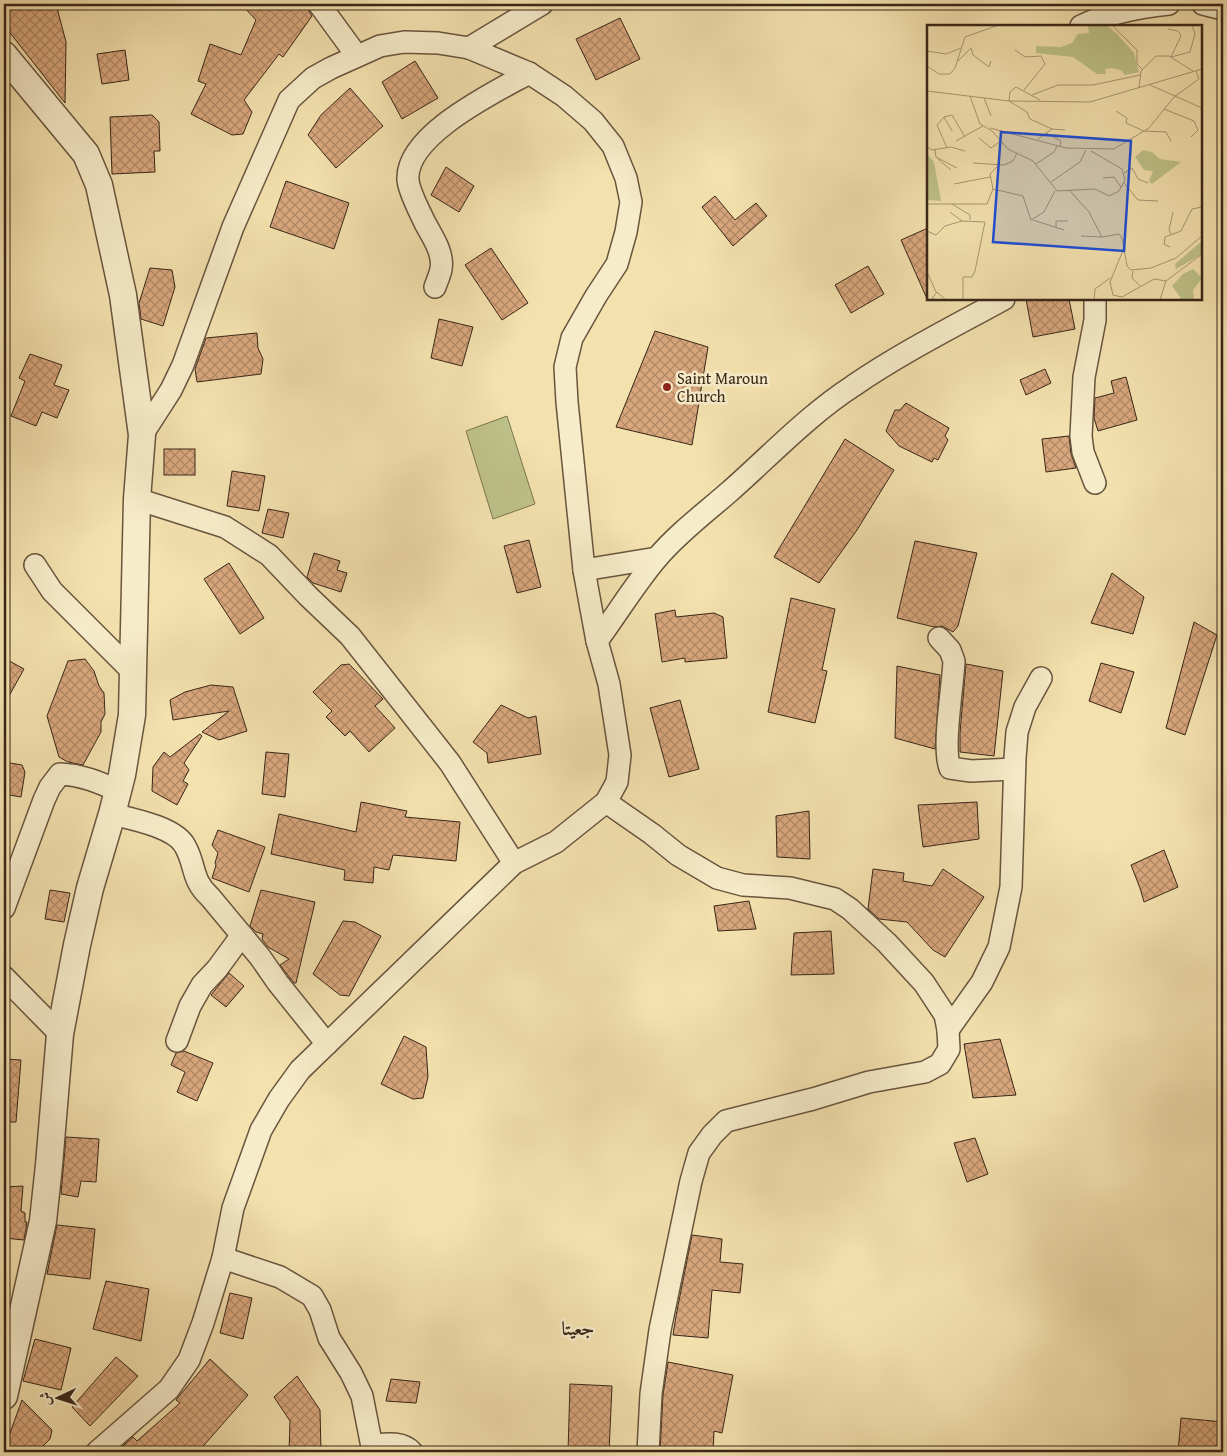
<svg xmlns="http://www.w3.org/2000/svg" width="1227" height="1456" viewBox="0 0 1227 1456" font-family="'Gentium Book Plus',Amiri,serif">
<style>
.pitch{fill:#bec288;stroke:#7c7450}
.building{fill:url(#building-cross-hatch);stroke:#392618}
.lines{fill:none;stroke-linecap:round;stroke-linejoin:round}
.minor-casing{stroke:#68553e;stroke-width:24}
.tertiary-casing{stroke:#68553e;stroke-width:29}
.minor{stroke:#f7ecca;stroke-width:21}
.tertiary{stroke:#f7ecca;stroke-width:26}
.poi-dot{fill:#8f2418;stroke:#f7ecca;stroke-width:2}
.labels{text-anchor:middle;stroke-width:5;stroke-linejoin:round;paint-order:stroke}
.poi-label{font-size:16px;fill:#392618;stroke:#f7ecca;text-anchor:start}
.quarter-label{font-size:19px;font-weight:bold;fill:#392618;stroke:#f7ecca}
.inset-road{fill:none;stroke:#a99672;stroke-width:1}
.view{fill:#1d4ed8;fill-opacity:0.15;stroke:#1d4ed8;stroke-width:2.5}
.inset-edge{fill:none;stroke:#392618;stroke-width:2.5}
</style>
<defs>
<pattern id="building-cross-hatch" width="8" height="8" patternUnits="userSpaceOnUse" patternTransform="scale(1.25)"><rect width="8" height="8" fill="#d9a77d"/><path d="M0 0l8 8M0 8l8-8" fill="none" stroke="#b18865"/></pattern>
</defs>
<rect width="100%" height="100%" fill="#f3e1ae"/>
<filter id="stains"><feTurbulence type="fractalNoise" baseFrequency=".004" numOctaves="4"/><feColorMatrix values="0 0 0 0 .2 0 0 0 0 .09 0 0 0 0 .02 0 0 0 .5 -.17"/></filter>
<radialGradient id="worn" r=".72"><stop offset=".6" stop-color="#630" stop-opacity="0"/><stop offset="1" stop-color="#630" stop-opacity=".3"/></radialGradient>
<!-- pitch -->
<polygon class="pitch" points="507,416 535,504 493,519 466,431"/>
<!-- building -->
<g class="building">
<polygon points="10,4 56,4 66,42 65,103 7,29"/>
<polygon points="241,4 303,4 307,8 312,16 283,57 279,54 244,100 252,112 243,134 232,135 191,114 206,84 198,81 210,44 241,55 256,20"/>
<polygon points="620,18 640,59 596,80 576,39"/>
<polygon points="125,50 129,80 102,84 97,54"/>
<polygon points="415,61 438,98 402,119 382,82"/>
<polygon points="350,88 383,126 336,168 308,135 321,115"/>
<polygon points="152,115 159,122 160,151 154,151 155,172 112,174 110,117"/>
<polygon points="446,167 474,186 459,212 431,195"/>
<polygon points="286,181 349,203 334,249 270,227"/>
<polygon points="715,196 735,220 756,203 767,216 733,246 702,207"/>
<polygon points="928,228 928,301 901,240"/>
<polygon points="491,248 528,303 502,320 465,265"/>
<polygon points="868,266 884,294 851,313 835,285"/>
<polygon points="150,268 172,270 175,287 163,326 141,319 139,303"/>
<polygon points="1026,299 1069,299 1075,329 1033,337"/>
<polygon points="439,319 473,327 462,366 431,358"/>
<polygon points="655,331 708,347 692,445 616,427"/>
<polygon points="257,333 258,348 263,359 261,374 197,382 195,369 206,338"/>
<polygon points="30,354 62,365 54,385 69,390 57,418 42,412 36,426 11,416 25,381 19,378"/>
<polygon points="1045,369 1051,383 1026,395 1020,380"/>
<polygon points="1126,377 1137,420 1098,431 1094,418 1095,398 1114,393 1111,381"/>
<polygon points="906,403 949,428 945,436 948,440 938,460 934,458 932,462 899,446 886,431 895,410 900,410"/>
<polygon points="1069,436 1071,454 1076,468 1046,472 1042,439"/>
<polygon points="845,439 894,470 857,530 819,583 774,557"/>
<rect x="164" y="449" width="31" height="26"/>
<polygon points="232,471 265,476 259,511 227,506"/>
<polygon points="268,509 289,513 283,538 262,533"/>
<polygon points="529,540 541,587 517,593 504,546"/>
<polygon points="915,541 977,553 958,626 953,632 942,626 934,627 897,618"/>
<polygon points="314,553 340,561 337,570 347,573 341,592 313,583 307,577"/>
<polygon points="229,563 264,618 240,634 204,579"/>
<polygon points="1112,573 1144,597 1133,634 1091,623"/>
<polygon points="791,598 835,609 822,670 827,671 815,723 768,712"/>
<polygon points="675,610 676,617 714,613 723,617 727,658 685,662 685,658 662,662 655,614"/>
<polygon points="1194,622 1217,635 1185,735 1166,728"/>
<polygon points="4,658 24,669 4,705"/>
<polygon points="85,659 94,671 99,686 104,693 105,714 101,722 101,732 83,765 68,762 59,757 47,716 68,661"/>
<polygon points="1101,663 1134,672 1121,713 1089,701"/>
<polygon points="349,664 383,699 375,706 395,728 369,752 350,731 345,736 326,717 332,711 313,692 341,665"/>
<polygon points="966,664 1003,671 994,756 960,752 960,733"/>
<polygon points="897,666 940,675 935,749 895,738"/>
<polygon points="211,685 233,687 247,731 219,740 202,732 229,711 173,720 170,700 185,692"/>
<polygon points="680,700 699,769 669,777 650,708"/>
<polygon points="501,705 528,718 536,716 541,754 488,763 487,753 473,742"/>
<polygon points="200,734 202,736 184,763 189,770 183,781 188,784 177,805 152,791 153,767 164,752 170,757"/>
<polygon points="266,752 289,754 285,797 262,794"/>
<polygon points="4,762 22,765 25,772 21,797 4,794"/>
<polygon points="361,802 407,811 405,817 460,822 456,861 393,855 389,870 374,867 373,883 344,880 345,870 271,854 279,814 356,832"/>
<polygon points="977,802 979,839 923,847 918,805"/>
<polygon points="809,811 810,859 777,857 776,816"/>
<polygon points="218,830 265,847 249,892 212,878 216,865 215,863 218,853 212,845"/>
<polygon points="1164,850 1178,887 1144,902 1140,888 1131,865"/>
<polygon points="873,869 904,873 903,881 932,886 943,869 984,897 945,957 933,950 907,922 879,919 868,909"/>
<polygon points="50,890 70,893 64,922 45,919"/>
<polygon points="261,890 315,902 296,983 294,983 280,965 289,959 268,947 262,939 263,934 256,932 250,926"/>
<polygon points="749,901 756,929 718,931 714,906"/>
<polygon points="343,921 355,922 381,936 349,996 340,995 313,974"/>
<polygon points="831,931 834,974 791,975 794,933"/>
<polygon points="229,973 244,986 226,1007 211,995"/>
<polygon points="404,1036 426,1047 428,1077 423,1098 413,1099 381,1084"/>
<polygon points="1000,1039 1016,1095 973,1098 964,1044"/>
<polygon points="184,1051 213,1063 197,1101 177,1092 185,1072 171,1065 176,1053"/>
<polygon points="4,1059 21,1060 16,1122 4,1122"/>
<polygon points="66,1137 99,1139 96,1182 81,1181 78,1197 61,1194"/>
<polygon points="975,1138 988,1174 967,1182 954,1143"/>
<polygon points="23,1186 21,1211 25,1213 25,1222 27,1222 24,1240 4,1238 4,1187"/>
<polygon points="57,1225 95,1229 90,1279 47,1274"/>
<polygon points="692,1235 722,1239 720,1262 743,1264 740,1293 712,1290 708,1338 673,1335 676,1316"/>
<polygon points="106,1281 149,1289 141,1341 93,1329"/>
<polygon points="230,1293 252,1298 243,1339 220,1333"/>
<polygon points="35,1339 71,1348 61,1390 23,1381"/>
<polygon points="116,1357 138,1376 90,1426 72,1407"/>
<polygon points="210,1359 248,1395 198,1452 116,1452 133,1437 137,1441 180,1403 176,1400"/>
<polygon points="668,1362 733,1375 722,1433 714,1431 713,1452 660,1452 663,1395"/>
<polygon points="297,1376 320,1410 321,1452 289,1452 290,1421 274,1397"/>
<polygon points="391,1379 420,1382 416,1403 386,1401"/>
<polygon points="570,1384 612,1386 609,1452 568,1452"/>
<polygon points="22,1400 52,1430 50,1439 37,1452 13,1452 6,1444"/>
<polygon points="1181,1418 1223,1422 1223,1452 1178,1452"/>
</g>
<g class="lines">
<defs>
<g id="minor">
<polyline points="319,4 357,56"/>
<polyline points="1203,4 1223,9"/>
<path d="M 1081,26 C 1108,13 1140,7 1169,4"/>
<polyline points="469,48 542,4"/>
<path d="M 435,287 C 437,281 440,275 441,269 C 444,253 432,236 425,223 C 420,212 409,192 408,180 C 405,135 495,92 529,73"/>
<polyline points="1095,299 1095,320 1084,377 1081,436 1083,452 1095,483"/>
<polyline points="137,499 225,527 269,555 308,596 350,636 450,763 514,863"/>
<polyline points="35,565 52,591 133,672"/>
<polyline points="584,570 657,558"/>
<path d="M 939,638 L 950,650 L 954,661 C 953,686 942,748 950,768 L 971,771 L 1014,769"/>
<path d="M 597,641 C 617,614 635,584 657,558 C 678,533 705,513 729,492 C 770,456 807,416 853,386 C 901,353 953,327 1004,299"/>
<polyline points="606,802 652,834 678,855 717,878 743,885 790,888 835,899 850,909 887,943 924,983 945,1015 948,1030 949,1049 940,1064 925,1072 869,1082 813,1099 726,1121 712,1135 699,1153 691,1181 660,1330 651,1394 648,1452"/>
<path d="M 112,814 C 132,819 175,827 185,846 C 196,865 191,880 210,897 L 260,957 L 278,983 L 327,1044"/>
<path d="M 4,908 L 44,800 L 50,787 L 60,774 C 82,775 99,782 118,791"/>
<polyline points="4,977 60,1034"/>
<polyline points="948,1030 982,982 999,947 1011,887 1015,758 1017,732 1025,707 1041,678"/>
<polyline points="177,1041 190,1006 202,985 217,969 242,935"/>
<polyline points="223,1258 280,1277 312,1296 320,1310 329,1338 351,1373 362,1396 373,1452"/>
<path d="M 372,1445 C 385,1444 402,1441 412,1452"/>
<polyline points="97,1452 169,1389 189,1360 203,1323 223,1258 233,1208 261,1130 279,1099 300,1070 514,863 556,842 606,802 617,782 620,755 609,684 597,641 584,570 567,402 565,367 572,338 596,296 617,264 626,232 631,202 626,178 613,146 593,121 564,96 529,73 469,48 438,43 404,42 380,46 331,68 313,78 289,100 233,227 183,365 171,390 142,435"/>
</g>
<polyline id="tertiary" points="4,55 86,154 99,185 123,295 142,435 137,499 132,715 122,775 112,814 90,888 77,945 60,1034 49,1165 43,1221 4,1396"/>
</defs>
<!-- minor casing -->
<use href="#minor" class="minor-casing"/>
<!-- tertiary casing -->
<use href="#tertiary" class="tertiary-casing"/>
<!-- minor -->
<use href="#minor" class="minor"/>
<!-- tertiary -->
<use href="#tertiary" class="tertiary"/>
</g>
<!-- markers -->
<circle class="poi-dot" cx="667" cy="387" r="5"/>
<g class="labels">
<!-- poi labels -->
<g class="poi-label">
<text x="677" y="384">Saint Maroun<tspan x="677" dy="18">Church</tspan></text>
</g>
<!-- quarter labels -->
<g class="quarter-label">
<text x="578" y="1335">جعيتا</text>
</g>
</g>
<!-- overview -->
<g transform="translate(927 25)">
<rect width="275" height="275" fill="#f3e1ae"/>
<path d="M 161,0 L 179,0 L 190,9 L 207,28 L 212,47 L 198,50 L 194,45 L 184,43 L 178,44 L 179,49 L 170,49 L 146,32 L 109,28 L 109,21 L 134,22 L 145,18 L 151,9 L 162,8 ZM 216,125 L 225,127 L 233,134 L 254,137 L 225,159 L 222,156 L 226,146 L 217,145 L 208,132 ZM 0,129 L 7,137 L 14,176 L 0,175 ZM 275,216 L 275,229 L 249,244 L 248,239 ZM 266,244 L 275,253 L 266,265 L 267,275 L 251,275 L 254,273 L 245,261 L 256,249 Z" fill="#bec288"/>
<path class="inset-road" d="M 185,0 L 210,25 L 210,39 L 215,44M 241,4 L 251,6 L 254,11 L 244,32M 88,25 L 98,32 L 114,31 L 118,39 L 97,65M 0,26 L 19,29 L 34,23M 244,32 L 263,27 L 268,9 L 265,0M 31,36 L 44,23 L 46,30 L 62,42 L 64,36M 0,41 L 12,49 L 23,49 L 28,43 L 38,12 L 72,0M 223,60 L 275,83M 212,63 L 214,46 L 229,31 L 242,31 L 266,46M 0,66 L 82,76 L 163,77 L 275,44M 105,70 L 131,60 L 166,60 L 213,50M 43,71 L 53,99 L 65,106 L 81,124 L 106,136 L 130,166 L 168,164 L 182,171 L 192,166 L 198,155 L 195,144 L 164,126M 57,73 L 64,91M 113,75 L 89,62 L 83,67 L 82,76 L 100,87 L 103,94 L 125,104 L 138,105M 237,84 L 267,96 L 271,105 L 264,112M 189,86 L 200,93 L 199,98 L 217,106 L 239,107 L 244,116M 17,92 L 25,106M 63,103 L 139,123 L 187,124 L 222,103 L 247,72 L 272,54 L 269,46M 119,108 L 134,116 L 133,122M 52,113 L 64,123 L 74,116M 111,114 L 125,104M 29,116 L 56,101M 0,122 L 5,125 L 24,122 L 38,126M 20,123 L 10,100 L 17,92 L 25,90 L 38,112M 8,125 L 9,132 L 30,143M 11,134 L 24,145M 46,138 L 77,140 L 86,136 L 90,128M 109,139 L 127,127 L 130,121M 197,148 L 205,143 L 211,154 L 221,158M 176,153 L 187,152 L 194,162M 124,157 L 153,137 L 159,125M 197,158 L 211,175 L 231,176M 27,159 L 63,152M 66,164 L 96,171 L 104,195 L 117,187 L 128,166M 143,166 L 162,187 L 175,212 L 192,209 L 195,213 L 197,223 L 183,257 L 186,270 L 195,272 L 227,254 L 239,256M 0,179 L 60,179 L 66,164 L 63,149 L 72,140M 25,179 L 43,190 L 43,195M 23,187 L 35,196M 106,195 L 137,205M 129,202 L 129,196 L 141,196M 0,206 L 9,210 L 18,201 L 35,196 L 58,197 L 48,246 L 45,252 L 36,252 L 36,275M 244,209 L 242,205 L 246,187M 154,211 L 175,212M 243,222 L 237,219 L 238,212 L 254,206 L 265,184 L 275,182M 197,224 L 200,241 L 204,245 L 224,243 L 249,233 L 275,211M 206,246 L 205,253 L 213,261M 0,247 L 9,267M 239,256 L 275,229M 4,275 L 10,267 L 19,275M 167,275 L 168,264 L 183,253M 233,275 L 239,256"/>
<path class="view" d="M 74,107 L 204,116 L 197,226 L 66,217 Z"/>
<rect width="275" height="275" class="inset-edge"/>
</g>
<!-- margin -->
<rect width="1227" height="1456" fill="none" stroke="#f3e1ae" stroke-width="20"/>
<rect x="5" y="5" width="1217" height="1446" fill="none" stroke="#392618" stroke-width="2.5"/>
<rect x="10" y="10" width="1207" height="1436" fill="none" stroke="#392618"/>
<!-- north arrow -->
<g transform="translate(58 1398) rotate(266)" stroke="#f7ecca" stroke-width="4" paint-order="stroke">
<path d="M0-4L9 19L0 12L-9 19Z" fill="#392618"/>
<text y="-8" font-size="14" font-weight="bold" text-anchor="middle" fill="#392618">ش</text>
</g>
<rect width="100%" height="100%" filter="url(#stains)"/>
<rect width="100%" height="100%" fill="url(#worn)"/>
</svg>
